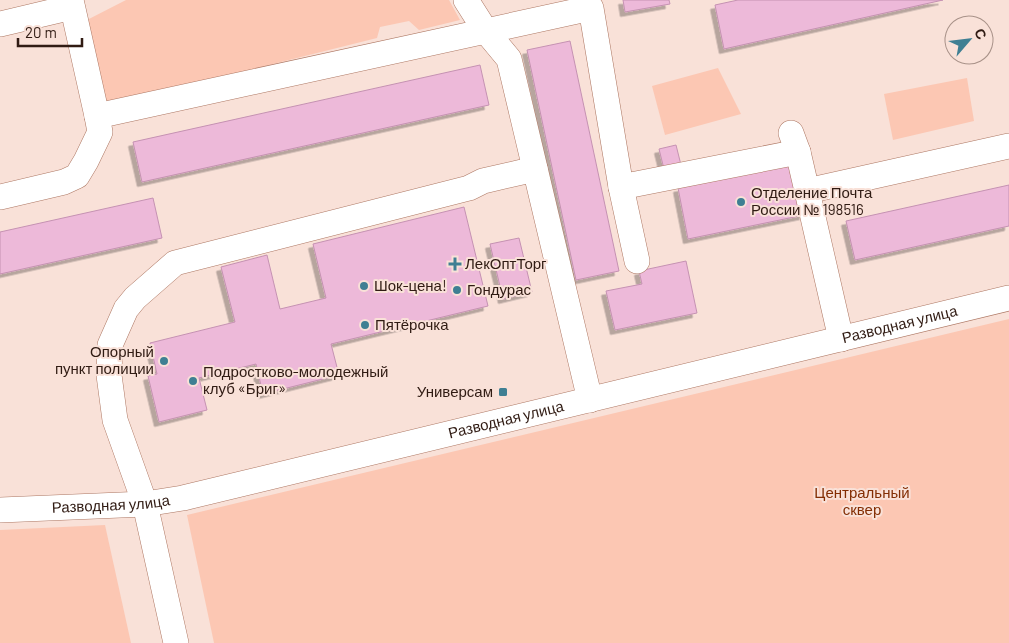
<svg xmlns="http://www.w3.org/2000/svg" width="1009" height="643" viewBox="0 0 1009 643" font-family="Barlow,sans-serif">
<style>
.green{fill:#fcc7b3}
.building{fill:#edb9d9;stroke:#c592b2;filter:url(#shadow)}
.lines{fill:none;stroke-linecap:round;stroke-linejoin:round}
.minor-casing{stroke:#ad7763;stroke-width:26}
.minor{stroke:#fff;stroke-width:25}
.poi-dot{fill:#3f7f93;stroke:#f9e1d8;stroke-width:2}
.labels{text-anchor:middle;stroke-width:4;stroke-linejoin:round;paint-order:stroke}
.poi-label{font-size:15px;fill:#301b13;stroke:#f9e1d8;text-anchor:start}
.street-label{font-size:15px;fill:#301b13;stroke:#f9e1d8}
.park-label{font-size:15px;fill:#832e04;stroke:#f9e1d8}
</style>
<defs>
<filter id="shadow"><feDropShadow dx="-4.5" dy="4.5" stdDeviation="0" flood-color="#0004"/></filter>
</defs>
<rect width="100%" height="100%" fill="#f9e1d8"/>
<!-- green -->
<g class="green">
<polygon points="126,0 449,0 460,20 419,30 409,21 380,27 377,38 104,106 85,21"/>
<polygon points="718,68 741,114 665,135 652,86"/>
<polygon points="967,78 974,121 893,140 884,94"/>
<polygon points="1009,319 1009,643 214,643 187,515"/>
<polygon points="105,525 131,643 0,643 0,530"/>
</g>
<!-- building -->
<g class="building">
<polygon points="623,0 669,0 670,4 625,12"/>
<polygon points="738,0 943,0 724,49 715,5"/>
<polygon points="570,41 619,271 576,280 527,50"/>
<polygon points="480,65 489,105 142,182 133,142"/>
<polygon points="676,145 682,169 665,173 659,149"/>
<polygon points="793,164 804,215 688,239 678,188"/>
<polygon points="1009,185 1009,226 855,260 846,221"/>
<polygon points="153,198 162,238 0,274 0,232"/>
<polygon points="464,207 488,306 331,344 339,375 263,394 256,364 199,378 207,410 159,422 148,376 157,374 150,343 235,322 221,267 267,255 280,309 326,298 313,244"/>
<polygon points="519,238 532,292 503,299 490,244"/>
<polygon points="686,261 697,313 615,330 606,291 642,284 639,271"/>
</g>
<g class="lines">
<defs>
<g id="minor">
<polyline points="71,0 97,116"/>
<polyline points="466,0 485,30 509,59 590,400"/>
<polyline points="0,24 72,7"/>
<polyline points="791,133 798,152 807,191 841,339"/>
<polyline points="621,187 637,261"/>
<polyline points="807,191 1009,146"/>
<polyline points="0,197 64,182 77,176 86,161 100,132 97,116 591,8 621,187 798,152"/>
<path id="s1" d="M 0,510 L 145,504 L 183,498 L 1009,298"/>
<polyline points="176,643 145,504 115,420 109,375 110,345 126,309 135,298 175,263 469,188 483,181 535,169"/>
</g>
</defs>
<!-- minor casing -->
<use href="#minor" class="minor-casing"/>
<!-- minor -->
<use href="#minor" class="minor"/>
</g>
<!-- markers -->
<g class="poi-dot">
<circle cx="741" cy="202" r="5"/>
<path d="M452.5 256.5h5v5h5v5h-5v5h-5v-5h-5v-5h5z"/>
<circle cx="364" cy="286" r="5"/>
<circle cx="457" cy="290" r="5"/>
<circle cx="365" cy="325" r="5"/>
<circle cx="164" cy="361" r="5"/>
<circle cx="193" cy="381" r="5"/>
<rect x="498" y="387" width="10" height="10" rx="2.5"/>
</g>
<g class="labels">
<!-- poi labels -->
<g class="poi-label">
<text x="751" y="198">Отделение Почта<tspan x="751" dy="17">России № 198516</tspan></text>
<text x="465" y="269">ЛекОптТорг</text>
<text x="374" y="291">Шок-цена!</text>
<text x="467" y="295">Гондурас</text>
<text x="375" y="330">Пятёрочка</text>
<text x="154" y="357" text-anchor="end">Опорный<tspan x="154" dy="17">пункт полиции</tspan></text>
<text x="203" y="377">Подростково-молодежный<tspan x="203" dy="17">клуб «Бриг»</tspan></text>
<text x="493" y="397" text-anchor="end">Универсам</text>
</g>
<!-- street labels -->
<g class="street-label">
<text dy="5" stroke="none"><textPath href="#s1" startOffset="921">Разводная улица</textPath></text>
<text dy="5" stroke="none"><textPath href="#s1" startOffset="516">Разводная улица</textPath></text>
<text dy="5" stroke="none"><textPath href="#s1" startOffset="111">Разводная улица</textPath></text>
</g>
<!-- park labels -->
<g class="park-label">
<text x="862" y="498">Центральный<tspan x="862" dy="17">сквер</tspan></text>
</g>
</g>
<!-- north arrow -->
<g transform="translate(969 40) rotate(62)"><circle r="24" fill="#f9e1d8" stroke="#a99289"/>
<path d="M0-4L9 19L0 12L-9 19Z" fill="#3f7f93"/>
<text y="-8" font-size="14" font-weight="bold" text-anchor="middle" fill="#301b13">С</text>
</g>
<!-- scale -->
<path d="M18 38v8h64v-8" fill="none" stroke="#301b13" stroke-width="2.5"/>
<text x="25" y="38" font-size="15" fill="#301b13" stroke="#f9e1d8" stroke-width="4" paint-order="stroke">20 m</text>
</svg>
